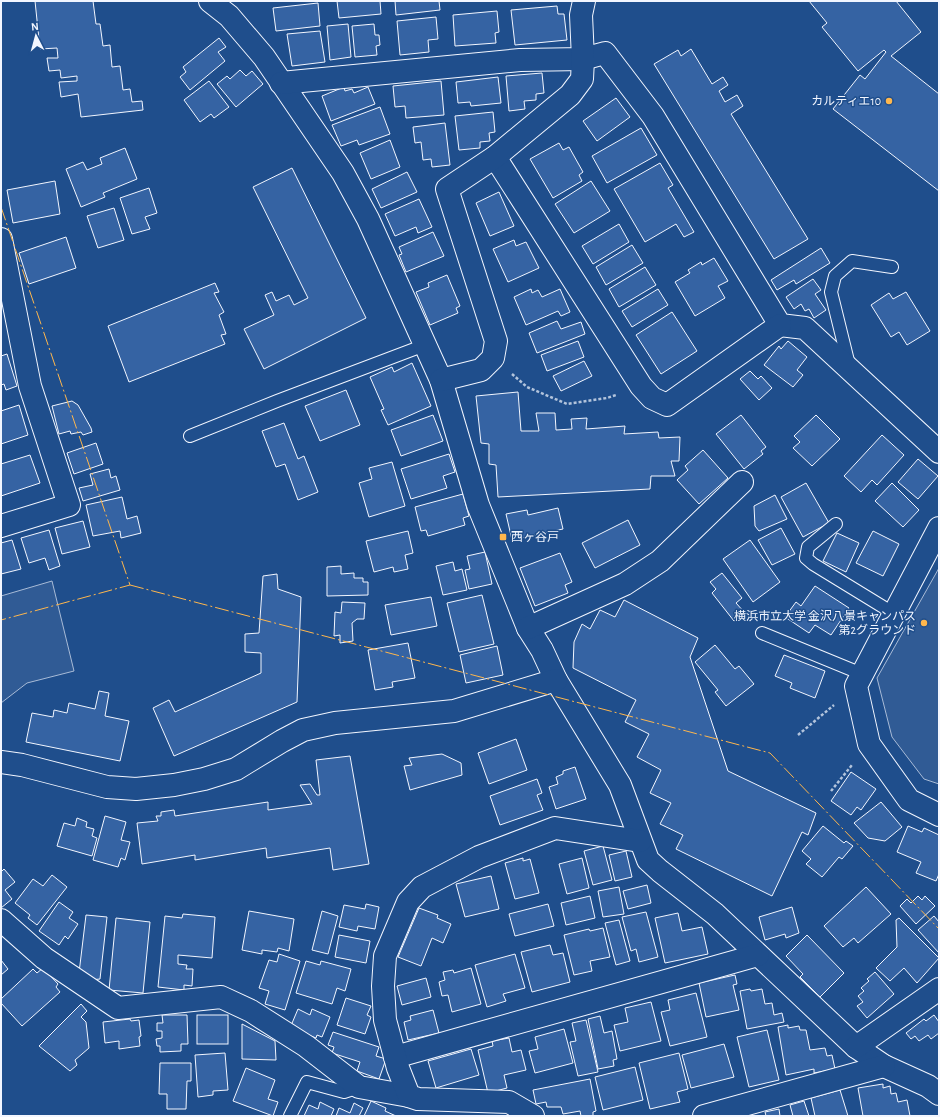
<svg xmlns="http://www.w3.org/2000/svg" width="940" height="1117" viewBox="0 0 940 1117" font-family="'Alegreya Sans','Noto Sans JP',sans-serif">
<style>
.green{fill:#305b95;stroke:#a8bbd7}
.building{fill:#3563a3;stroke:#f2f6ff}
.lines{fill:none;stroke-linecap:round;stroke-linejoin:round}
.service-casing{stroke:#f2f6ff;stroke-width:14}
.minor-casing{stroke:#f2f6ff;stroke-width:24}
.tertiary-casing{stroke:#f2f6ff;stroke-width:24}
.path{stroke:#b3c4dc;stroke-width:2.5;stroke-dasharray:3 2;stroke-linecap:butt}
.service{stroke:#1f4e8c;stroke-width:12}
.minor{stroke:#1f4e8c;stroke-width:22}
.tertiary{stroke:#1f4e8c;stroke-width:22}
.power{stroke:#ffb74d;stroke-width:1;stroke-dasharray:14 3 2 3;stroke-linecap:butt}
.poi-dot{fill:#ffb74d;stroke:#1f4e8c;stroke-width:1.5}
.labels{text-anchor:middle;stroke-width:3;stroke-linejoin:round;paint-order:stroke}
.poi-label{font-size:12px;fill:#f2f6ff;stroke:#1f4e8c;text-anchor:end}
</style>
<rect width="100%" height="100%" fill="#1f4e8c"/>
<!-- green -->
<g class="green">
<polygon points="939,568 939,784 924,779 892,737 877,678"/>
<polygon points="52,581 74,671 27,683 1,703 1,596"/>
</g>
<!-- building -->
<g class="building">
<polygon points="35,1 93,1 96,24 100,24 103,46 110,45 112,67 120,66 123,90 130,89 132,102 142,101 143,110 81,117 78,94 61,97 59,82 77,81 77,76 61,78 60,70 49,71 47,58 58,58 57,48 40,49"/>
<polygon points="337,1 380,1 381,14 339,18"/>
<polygon points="395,1 439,1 440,10 396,15"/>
<polygon points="809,1 896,1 921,32 891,56 939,94 939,191 833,109 860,75 865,79 886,52 884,50 858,71 822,27 827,23"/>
<polygon points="318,3 320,26 276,31 273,8"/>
<polygon points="557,6 558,14 564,14 567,40 515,45 511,10"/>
<polygon points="497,11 499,32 495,33 496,43 455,46 453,15"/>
<polygon points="436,17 438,39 428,40 429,52 400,55 397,21"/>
<polygon points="348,24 351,57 330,60 327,26"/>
<polygon points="374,24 375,35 379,35 380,45 376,46 377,55 355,57 352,26"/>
<polygon points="320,31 325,62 292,66 287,34"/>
<polygon points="219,38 226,47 218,52 225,61 190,90 180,77 186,72 183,67"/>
<polygon points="691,49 712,84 723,77 728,85 719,91 725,102 737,95 743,106 731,114 808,239 774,259 654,64 678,50 681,56"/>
<polygon points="240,70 246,76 252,71 263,84 236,107 217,84 227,76 230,79"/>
<polygon points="542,73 544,93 536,94 536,100 524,101 525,109 509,111 506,76"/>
<polygon points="498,77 501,103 471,106 470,102 458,103 456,82"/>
<polygon points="209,81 229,107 214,118 211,114 200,122 184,100"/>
<polygon points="441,81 444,115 406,118 405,106 395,107 393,86"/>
<polygon points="344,87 345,91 352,89 354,93 368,87 375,104 331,121 322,96"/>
<polygon points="616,98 630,117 597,141 583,121"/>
<polygon points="380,107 390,134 359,145 357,140 341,146 332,125"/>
<polygon points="493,112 495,132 489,133 490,141 480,142 480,148 459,150 455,116"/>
<polygon points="445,123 450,165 432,167 431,159 423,160 421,142 415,143 413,127"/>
<polygon points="641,128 657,155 607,183 592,156"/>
<polygon points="390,140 400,167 371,179 360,153"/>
<polygon points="559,143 563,150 569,147 583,172 579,175 582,181 553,198 530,159"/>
<polygon points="125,148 137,179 103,193 105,197 81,207 66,169 83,162 87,170 102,164 100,158"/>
<polygon points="660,163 673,185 668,188 694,232 684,237 676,224 645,242 614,189"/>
<polygon points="292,168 366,318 264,369 244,329 274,315 265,295 272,292 276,301 289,295 294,305 308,298 253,187"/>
<polygon points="407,172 417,192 381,208 372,189"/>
<polygon points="55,181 60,214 13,223 7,190"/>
<polygon points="591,181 610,211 574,233 555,204"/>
<polygon points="149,188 157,213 145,217 150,229 132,234 120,198"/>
<polygon points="499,192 514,226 490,236 476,203"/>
<polygon points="419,199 432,227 418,233 416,227 395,236 385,214"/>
<polygon points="114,208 124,240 98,248 87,216"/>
<polygon points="619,224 629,242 593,264 582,246"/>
<polygon points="433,232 444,256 406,272 399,255 402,254 399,247"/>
<polygon points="66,237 76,268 29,284 19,253"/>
<polygon points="514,240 516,246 526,242 539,268 508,282 493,249"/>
<polygon points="632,245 643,263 606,285 596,267"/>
<polygon points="821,248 830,263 796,284 794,280 777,290 771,280"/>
<polygon points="714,258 728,281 718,286 725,298 695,316 675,282 690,273 688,270 701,262 702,265"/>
<polygon points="645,267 656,285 619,307 609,289"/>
<polygon points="447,275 460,306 456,308 458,313 430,325 416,292 429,287 428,283"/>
<polygon points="813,279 821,290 815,294 826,310 814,318 809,309 805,311 801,304 794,309 786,297"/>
<polygon points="215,283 219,292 214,293 224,312 219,315 226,334 221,335 225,344 129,382 108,326"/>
<polygon points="531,289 532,293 538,290 542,297 560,289 570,312 561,316 558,311 526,325 514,297"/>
<polygon points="658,289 668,305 632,327 622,311"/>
<polygon points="906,292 930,331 907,345 899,332 891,337 871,305 889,293 893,299"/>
<polygon points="672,312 697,351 661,374 636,335"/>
<polygon points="557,321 561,329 581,322 585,334 537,353 529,333"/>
<polygon points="578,341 584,357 547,371 541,355"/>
<polygon points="788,341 807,357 797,370 803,375 793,387 764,365 779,346 781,349"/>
<polygon points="7,354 17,386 6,390 4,384 1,385 1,356"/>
<polygon points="584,361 592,376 561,391 553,376"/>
<polygon points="412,363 431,406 388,425 381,410 384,409 370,377 392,367 394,372"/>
<polygon points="750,371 758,379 761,376 772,388 759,400 740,379"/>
<polygon points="346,390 360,425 320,441 305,406"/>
<polygon points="518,392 521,431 539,431 536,413 555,413 556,430 572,429 571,419 587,418 586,429 625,426 624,434 658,432 659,438 680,437 679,461 671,461 675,476 651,476 650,489 498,497 496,465 489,464 489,444 481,443 476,396"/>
<polygon points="72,401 78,405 91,428 92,432 83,435 81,432 71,434 70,431 59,434 52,406"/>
<polygon points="19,405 28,435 1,444 1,411"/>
<polygon points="433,415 443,441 401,456 391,430"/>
<polygon points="741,415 766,447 761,451 763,454 744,469 716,434"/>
<polygon points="816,415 840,439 812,466 793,448 800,442 794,436"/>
<polygon points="284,423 298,459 304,456 318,492 298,500 285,464 276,467 262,431"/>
<polygon points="882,435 904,455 877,485 872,480 861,492 844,476"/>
<polygon points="96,443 103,464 74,474 67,453"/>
<polygon points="703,450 728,478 699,504 677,480 688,470 685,466"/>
<polygon points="449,454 455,472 443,476 447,488 411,499 401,469"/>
<polygon points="30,455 40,483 1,496 1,464"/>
<polygon points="918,459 938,476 918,499 898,482"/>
<polygon points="392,462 405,506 369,517 359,483 372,479 369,468"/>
<polygon points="109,469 111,478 116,476 120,490 83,501 79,488 93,485 90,474"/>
<polygon points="806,483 829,523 803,537 781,497"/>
<polygon points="892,483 919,510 903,527 875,501"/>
<polygon points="463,494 469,516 463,518 465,525 428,536 426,530 421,531 415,507"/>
<polygon points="775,495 787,519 759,531 755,526 754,506"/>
<polygon points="122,497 127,519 137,516 141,533 121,538 120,531 93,536 86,505"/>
<polygon points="558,508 563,529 512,540 506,514 527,510 528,515"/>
<polygon points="628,520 640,545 595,568 582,543"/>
<polygon points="83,521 90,547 62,554 55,528"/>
<polygon points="781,528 795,554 772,565 758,540"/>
<polygon points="49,530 60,566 49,570 45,558 29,563 21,538"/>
<polygon points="408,531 413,553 405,555 408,569 394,572 393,567 374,572 366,541"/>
<polygon points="873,531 899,544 883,576 856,563"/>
<polygon points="837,533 859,543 846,572 823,561"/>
<polygon points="12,540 21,569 1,574 1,543"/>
<polygon points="750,540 780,582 753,602 723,559"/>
<polygon points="485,552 492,584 469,589 465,570 470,569 467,556"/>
<polygon points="560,553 572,582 565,585 568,593 535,606 520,568"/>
<polygon points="453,562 455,571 462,569 467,590 443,595 436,566"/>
<polygon points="341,566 341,574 354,573 354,578 363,578 363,582 368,582 368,595 327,596 327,567"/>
<polygon points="722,573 742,598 736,603 745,613 734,621 712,593 716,589 710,582"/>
<polygon points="277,574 278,589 301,597 297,702 174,756 153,708 169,700 175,712 261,673 261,653 245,652 245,634 259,633 263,576"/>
<polygon points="815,586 849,608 831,635 815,625 809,633 785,617 796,602 801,606"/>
<polygon points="482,595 494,644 459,652 447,603"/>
<polygon points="431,597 437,626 391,635 385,605"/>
<polygon points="624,600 698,638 690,657 728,771 816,813 808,835 802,832 772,896 676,849 683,835 660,824 671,803 650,793 661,770 637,757 649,734 625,722 636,700 573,668 574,642 582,624 590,629 600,610 615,617"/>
<polygon points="342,602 365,603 364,619 357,619 352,623 353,641 340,643 340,635 334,636 335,612 341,613"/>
<polygon points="408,643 415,678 392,682 393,687 375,690 368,650"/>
<polygon points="715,645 735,669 739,666 754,684 726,706 715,692 718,690 695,662"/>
<polygon points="497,646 503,675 466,683 460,655"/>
<polygon points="784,655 825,671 815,698 790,688 792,683 775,676"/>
<polygon points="99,691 109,693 105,716 129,721 120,761 26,742 32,713 53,717 54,710 67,713 69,703 95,709"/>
<polygon points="516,739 527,770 489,784 478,753"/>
<polygon points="442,754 461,763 462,775 410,790 404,766 412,765 409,758"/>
<polygon points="350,756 369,864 333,870 330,848 267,858 266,848 195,860 195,855 142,864 137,823 158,821 156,816 161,816 161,812 174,810 175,816 268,802 268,810 312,804 300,785 310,784 317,795 320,795 316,760"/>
<polygon points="575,767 586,799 556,809 549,787 558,784 556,777 563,774 563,771"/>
<polygon points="851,772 876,789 861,810 857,807 851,815 831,801"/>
<polygon points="537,779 542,793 537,795 543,810 500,825 490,796"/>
<polygon points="881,802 902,827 885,841 868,838 854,823"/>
<polygon points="105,816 126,822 121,840 130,842 125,860 121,858 118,867 93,860"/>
<polygon points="77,818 87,822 86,827 94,829 92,836 97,838 92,856 57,846 64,823 75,826"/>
<polygon points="823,826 844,843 846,841 853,846 842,859 839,857 822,877 806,864 811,859 802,851"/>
<polygon points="908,826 922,832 924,828 939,835 939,874 936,881 916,873 921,862 897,852"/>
<polygon points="603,846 612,880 593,885 584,851"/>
<polygon points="626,851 632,877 615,881 609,855"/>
<polygon points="523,858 523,861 530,859 539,893 515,899 505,863"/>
<polygon points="582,858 589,888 567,894 559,864"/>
<polygon points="4,869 15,882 5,890 12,899 1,908 1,872"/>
<polygon points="52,875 67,887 37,925 28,918 30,915 15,903 33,879 43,886"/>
<polygon points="491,876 499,909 465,917 456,884"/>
<polygon points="647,885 651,903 628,909 623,891"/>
<polygon points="619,887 624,914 603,917 598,891"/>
<polygon points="866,887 891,914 858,943 854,938 843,947 824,926"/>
<polygon points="590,896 595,918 566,925 561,903"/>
<polygon points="918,896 922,900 925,896 935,906 916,924 900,906 907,899 911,903"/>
<polygon points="59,902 73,912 69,918 78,924 68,939 65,936 59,945 39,931"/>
<polygon points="366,904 379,907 375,929 358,926 357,931 339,927 344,905 365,909"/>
<polygon points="548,904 554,926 515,936 509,914"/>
<polygon points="792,907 799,933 786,938 785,934 765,940 759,917"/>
<polygon points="419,908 438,915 437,918 451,924 443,943 432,938 421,966 398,957"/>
<polygon points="249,911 294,919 289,951 278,948 277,952 262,950 262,954 242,950"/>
<polygon points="322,911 338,916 328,954 312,950"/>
<polygon points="646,912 658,957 639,962 636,949 631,951 622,917"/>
<polygon points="678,913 682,931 702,927 708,954 665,963 655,918"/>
<polygon points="183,914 215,917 212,958 178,955 178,964 187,965 186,969 193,969 192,986 184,985 184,990 158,987 165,916 182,918"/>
<polygon points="86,915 107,917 100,979 91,980 79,973"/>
<polygon points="934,916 939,922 939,953 918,930"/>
<polygon points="116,918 150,922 143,993 109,990"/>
<polygon points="899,918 939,958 917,983 904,968 890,981 876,968 897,947 896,920"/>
<polygon points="619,920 630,961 616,965 605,923"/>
<polygon points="603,928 610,957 590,961 592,971 574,975 564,935 589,929 590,931"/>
<polygon points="339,935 370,941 366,963 335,957"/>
<polygon points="807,935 844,973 820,997 800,977 803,974 786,956"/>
<polygon points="550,945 553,955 563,953 570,982 532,992 521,952"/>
<polygon points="279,954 300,961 285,1010 265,1004 269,991 259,988 269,960 277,962"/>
<polygon points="515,954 525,988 503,994 506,1001 487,1007 475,965"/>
<polygon points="1,960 8,969 1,975"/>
<polygon points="306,961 320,965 321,961 351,969 345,991 337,988 332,1004 296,993"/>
<polygon points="43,968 58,984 56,987 60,992 22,1026 1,1003 1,999 33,969 37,973"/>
<polygon points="471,968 481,1004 452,1012 448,995 442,996 439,982 445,980 443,972 453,970 454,973"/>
<polygon points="875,972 894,994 867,1018 857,1006 863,1002 858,996 864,991 861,988 869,981 867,979"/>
<polygon points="735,975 737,984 733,985 739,1010 706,1017 699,983"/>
<polygon points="426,978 431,997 402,1005 397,986"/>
<polygon points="750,989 751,991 762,989 765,1004 772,1003 774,1015 782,1013 784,1022 747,1029 740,991"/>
<polygon points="696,993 707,1037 670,1046 661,1012 670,1010 668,1000"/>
<polygon points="346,998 371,1006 367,1015 371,1017 365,1034 337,1025"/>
<polygon points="651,1002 661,1041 620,1051 614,1025 628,1022 625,1008"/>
<polygon points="81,1004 87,1011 81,1017 86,1022 89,1048 75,1060 77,1065 70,1071 39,1046"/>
<polygon points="298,1009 310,1015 312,1009 330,1017 322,1037 317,1035 316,1038 290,1028"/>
<polygon points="433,1010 439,1033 408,1040 404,1022 411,1020 410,1016"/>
<polygon points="162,1015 187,1015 188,1044 181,1044 181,1051 160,1052 160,1046 157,1046 156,1039 162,1038 162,1031 157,1031 157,1023 163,1023"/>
<rect x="197" y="1015" width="31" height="29"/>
<polygon points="934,1015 939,1022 939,1033 931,1039 928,1035 919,1041 915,1036 911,1039 906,1033 924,1019 926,1021"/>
<polygon points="600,1016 604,1033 612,1031 617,1059 613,1060 614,1066 598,1069 588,1019"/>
<polygon points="130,1019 131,1021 139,1020 141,1036 139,1037 140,1046 119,1049 119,1041 105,1043 103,1022"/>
<polygon points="586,1020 598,1072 578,1076 570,1042 576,1041 572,1023"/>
<polygon points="242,1024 275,1041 276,1060 242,1059"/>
<polygon points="788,1025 788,1028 799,1026 800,1030 806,1030 810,1050 825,1048 827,1056 832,1055 835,1069 814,1073 814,1069 786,1075 778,1027"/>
<polygon points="564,1029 573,1063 535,1073 529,1051 538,1049 535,1037"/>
<polygon points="767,1030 779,1080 749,1087 737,1037"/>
<polygon points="333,1032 379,1047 376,1056 386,1059 379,1079 357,1071 360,1062 332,1053 334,1047 328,1045"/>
<polygon points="509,1038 512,1052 521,1050 526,1070 504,1075 507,1088 488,1093 478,1050 493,1046 492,1041"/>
<polygon points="724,1044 734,1077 691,1088 682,1055"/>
<polygon points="471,1049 479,1075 436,1088 428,1061"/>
<polygon points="225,1053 228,1090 213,1091 213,1095 198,1097 195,1055"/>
<polygon points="679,1053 688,1089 677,1092 680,1102 650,1109 639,1063"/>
<polygon points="160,1063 191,1063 191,1081 187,1081 186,1109 167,1109 167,1094 159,1094"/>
<polygon points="635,1067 643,1100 603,1110 595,1077"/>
<polygon points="246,1068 275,1080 268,1099 278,1102 273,1116 233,1101"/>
<polygon points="590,1079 596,1111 593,1112 593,1116 581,1116 580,1111 563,1114 561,1107 547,1107 546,1102 536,1104 533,1090"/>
<polygon points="883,1084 883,1088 890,1086 891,1094 896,1093 898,1102 907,1100 910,1116 863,1116 858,1088"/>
<polygon points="840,1090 848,1116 815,1116 811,1098"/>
<polygon points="371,1101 386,1108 385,1111 396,1116 364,1116"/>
<polygon points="804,1101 809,1116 793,1116 790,1105"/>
<polygon points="320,1102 334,1109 331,1116 304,1116 309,1105 318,1109"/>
<polygon points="354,1103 363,1108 359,1116 336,1116 339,1108 350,1113"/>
<polygon points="779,1109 780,1116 766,1116 765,1112"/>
</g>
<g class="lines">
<defs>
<g id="service">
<polyline points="849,365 831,292 835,276 852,261 892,267"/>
<polyline points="190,436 277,401 425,345"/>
<polyline points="836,524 808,547 806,558 813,564 893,613"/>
<polyline points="762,633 862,674"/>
<polyline points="290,1116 307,1082 344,1092 359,1087"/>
</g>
<g id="minor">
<polyline points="210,1 229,16 264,57 343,173 368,219 441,380 478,505 528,628 542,650 556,680 620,785 648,860 660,871 715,914 856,1047 884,1066 928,1086 939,1094"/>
<polyline points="281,83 520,60 583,59 605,53 653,116 780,325 805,328 939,452"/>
<polyline points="495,157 641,386 652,398 667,405 780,325"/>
<polyline points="1,239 30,386 69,505 1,526"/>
<polyline points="441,380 481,370 493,358 496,341 447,189 495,157 570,95 582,79 583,59 581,15 584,1"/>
<polyline points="939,528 856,686 869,744 909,800 939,815"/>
<polyline points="528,628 625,584 660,561 742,482"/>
<polyline points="1,920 44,958 118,1008 221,997 251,1011 306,1046 359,1087 409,1096"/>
<polyline points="856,1047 939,989"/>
<polyline points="395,1057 758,955"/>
<polyline points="533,1116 509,1102 418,1099 409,1096 398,1068 385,1020 383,986 385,956 408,902 422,887 479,857 555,828 640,841"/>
<polyline points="704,1116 884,1066"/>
</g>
<polyline id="tertiary" points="1,762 22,765 107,787 136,789 174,785 204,779 236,769 282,741 303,730 335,723 454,711 556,680"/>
</defs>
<!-- service casing -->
<use href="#service" class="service-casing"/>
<!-- minor casing -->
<use href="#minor" class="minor-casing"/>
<!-- tertiary casing -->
<use href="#tertiary" class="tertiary-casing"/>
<!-- path -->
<g class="path">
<polyline points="512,374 527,387 567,404 607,398 616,395"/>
<polyline points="798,735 834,705"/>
<polyline points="831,791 852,765"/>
</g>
<!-- service -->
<use href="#service" class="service"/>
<!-- minor -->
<use href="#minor" class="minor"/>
<!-- tertiary -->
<use href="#tertiary" class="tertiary"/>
<!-- power -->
<g class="power">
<polyline points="1,207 130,585 1,620"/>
<polyline points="130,585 770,753 939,929"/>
</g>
</g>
<!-- markers -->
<g class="poi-dot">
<circle cx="889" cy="101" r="4"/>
<rect x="499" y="533" width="8" height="8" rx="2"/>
<circle cx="924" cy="623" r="4"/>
</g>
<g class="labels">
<!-- poi labels -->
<g class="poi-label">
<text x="881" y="105">カルティエ10</text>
<text x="511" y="541" text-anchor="start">西ヶ谷戸</text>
<text x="916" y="620">横浜市立大学 金沢八景キャンパス<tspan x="916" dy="14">第2グラウンド</tspan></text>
</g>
</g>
<!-- border -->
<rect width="940" height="1117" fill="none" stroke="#f2f6ff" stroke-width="4"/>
<!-- north arrow -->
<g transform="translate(36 36) rotate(354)" stroke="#1f4e8c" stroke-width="3" paint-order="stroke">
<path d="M0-3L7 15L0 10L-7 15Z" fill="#f2f6ff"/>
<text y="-6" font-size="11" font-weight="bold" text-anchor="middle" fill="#f2f6ff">N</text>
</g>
</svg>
